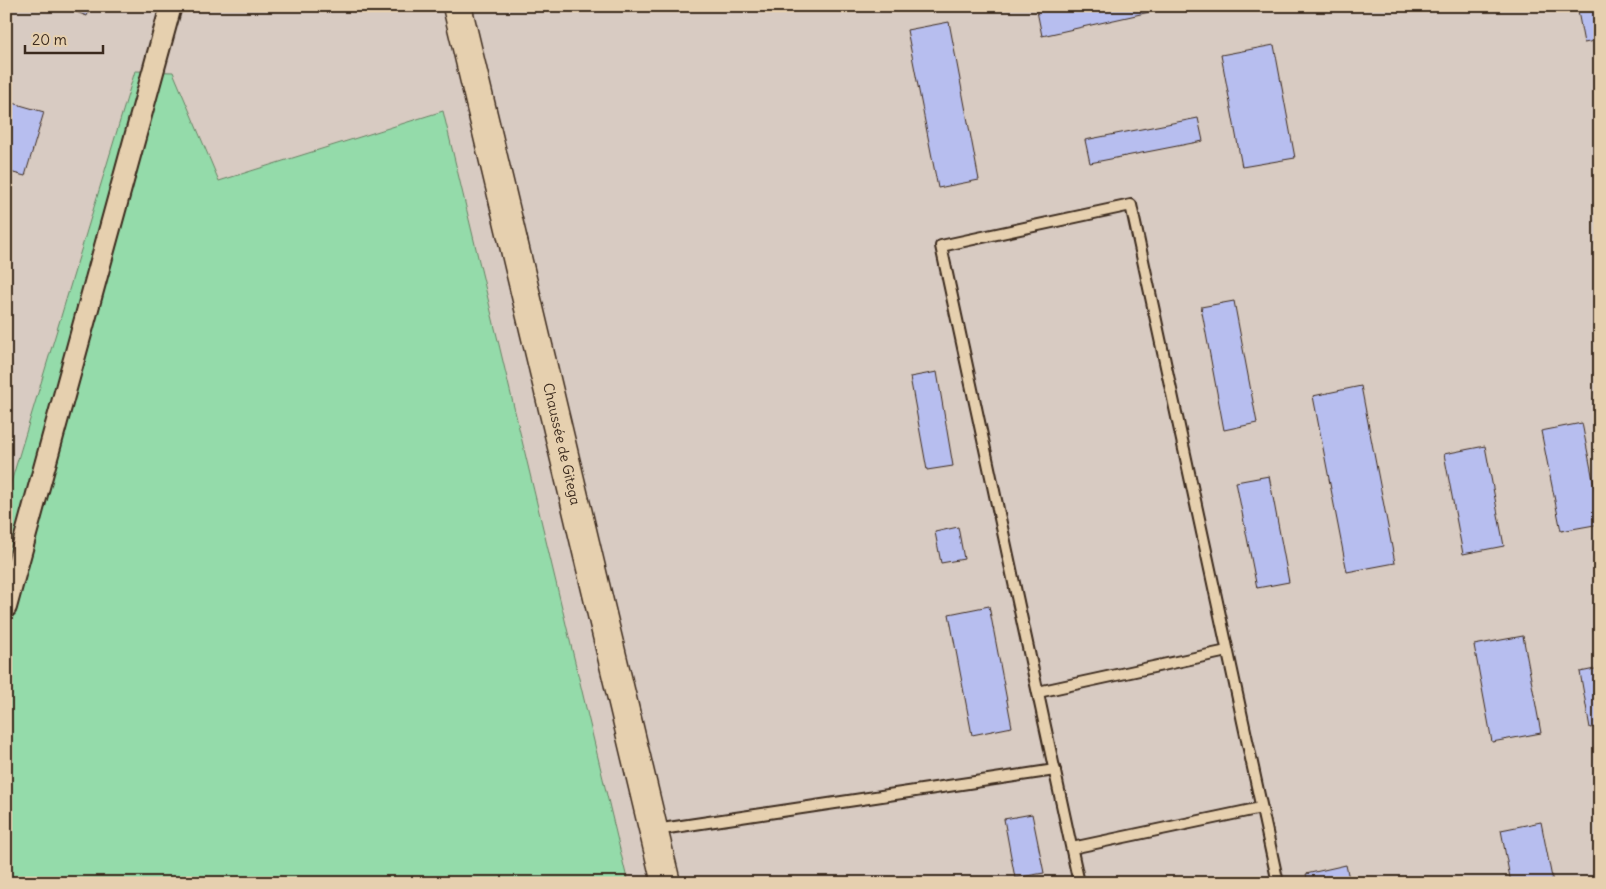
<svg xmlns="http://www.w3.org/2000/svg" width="1606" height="889" viewBox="0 0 1606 889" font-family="Delius,sans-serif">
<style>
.green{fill:#94dbaa;stroke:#688264}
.building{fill:#b7beef;stroke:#3b2a1e}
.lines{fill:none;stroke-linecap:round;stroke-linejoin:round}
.lane-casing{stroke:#3b2a1e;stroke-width:14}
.street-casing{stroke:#3b2a1e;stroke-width:24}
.primary-casing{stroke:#3b2a1e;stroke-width:31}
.lane{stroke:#e6d0af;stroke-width:10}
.street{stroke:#e6d0af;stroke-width:20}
.primary{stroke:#e6d0af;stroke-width:28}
.labels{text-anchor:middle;stroke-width:4;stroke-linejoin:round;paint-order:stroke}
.street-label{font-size:14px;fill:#3b2a1e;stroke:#e6d0af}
</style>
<rect width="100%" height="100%" fill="#d8cbc2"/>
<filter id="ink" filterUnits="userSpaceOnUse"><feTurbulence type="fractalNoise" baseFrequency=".02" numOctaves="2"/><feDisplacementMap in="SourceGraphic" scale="10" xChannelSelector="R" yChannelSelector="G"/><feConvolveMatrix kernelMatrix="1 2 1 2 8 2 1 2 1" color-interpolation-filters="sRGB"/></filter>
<g filter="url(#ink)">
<!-- green -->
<polygon class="green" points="135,71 173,72 219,181 443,111 628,883 6,883 6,499"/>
<!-- building -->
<g class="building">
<polygon points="60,6 91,6 87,16"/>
<polygon points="1036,6 1162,6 1163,9 1042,36"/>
<polygon points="1577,6 1600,6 1600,40 1584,43"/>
<polygon points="949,22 979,180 938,188 907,30"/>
<polygon points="1274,45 1295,158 1242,167 1221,55"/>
<polygon points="6,101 44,112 25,176 6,171"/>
<polygon points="1198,118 1203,141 1090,163 1085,140"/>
<polygon points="1234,301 1257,423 1224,430 1201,307"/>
<polygon points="937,372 953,466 927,470 910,377"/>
<polygon points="1361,386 1395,563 1347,572 1313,396"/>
<polygon points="1582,423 1600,516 1600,524 1561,531 1541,431"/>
<polygon points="1485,446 1504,546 1463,554 1444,454"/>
<polygon points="1269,476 1289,582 1257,588 1236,482"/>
<polygon points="958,527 964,559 941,563 935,532"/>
<polygon points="989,606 1012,727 972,735 949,614"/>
<polygon points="1523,636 1541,733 1492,742 1474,645"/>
<polygon points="1600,668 1600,726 1590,728 1580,672"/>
<polygon points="1032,814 1044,873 1015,878 1004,819"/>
<polygon points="1541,822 1553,883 1511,883 1501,830"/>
<polygon points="1346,865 1350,883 1308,883 1306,874"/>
</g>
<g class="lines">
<defs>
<g id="lane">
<polyline points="1038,692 1227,651"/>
<polyline points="655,830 1055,770"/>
<polyline points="1072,848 1261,808"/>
<polyline points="1079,883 941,246 1131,205 1278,883"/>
</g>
<polyline id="street" points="6,607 171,6"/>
<polyline id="primary" points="457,6 666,883"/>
</defs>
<!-- lane casing -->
<use href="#lane" class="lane-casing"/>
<!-- street casing -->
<use href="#street" class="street-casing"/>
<!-- primary casing -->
<use href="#primary" class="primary-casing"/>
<!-- lane -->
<use href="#lane" class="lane"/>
<!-- street -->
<use href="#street" class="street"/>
<!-- primary -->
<use href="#primary" class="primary"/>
</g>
</g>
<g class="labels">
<!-- street labels -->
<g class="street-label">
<text transform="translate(562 444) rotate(77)" y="5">Chaussée de Gitega</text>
</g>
</g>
<!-- margin -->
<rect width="1606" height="889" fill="none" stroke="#e6d0af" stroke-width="25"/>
<rect x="12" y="12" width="1581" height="864" fill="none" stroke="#3b2a1e" stroke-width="2" filter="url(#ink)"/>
<!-- scale -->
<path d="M25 45v8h78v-8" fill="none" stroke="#3b2a1e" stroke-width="2.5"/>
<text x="32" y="45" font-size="15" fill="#3b2a1e" stroke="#e6d0af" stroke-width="4" paint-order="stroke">20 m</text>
</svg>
